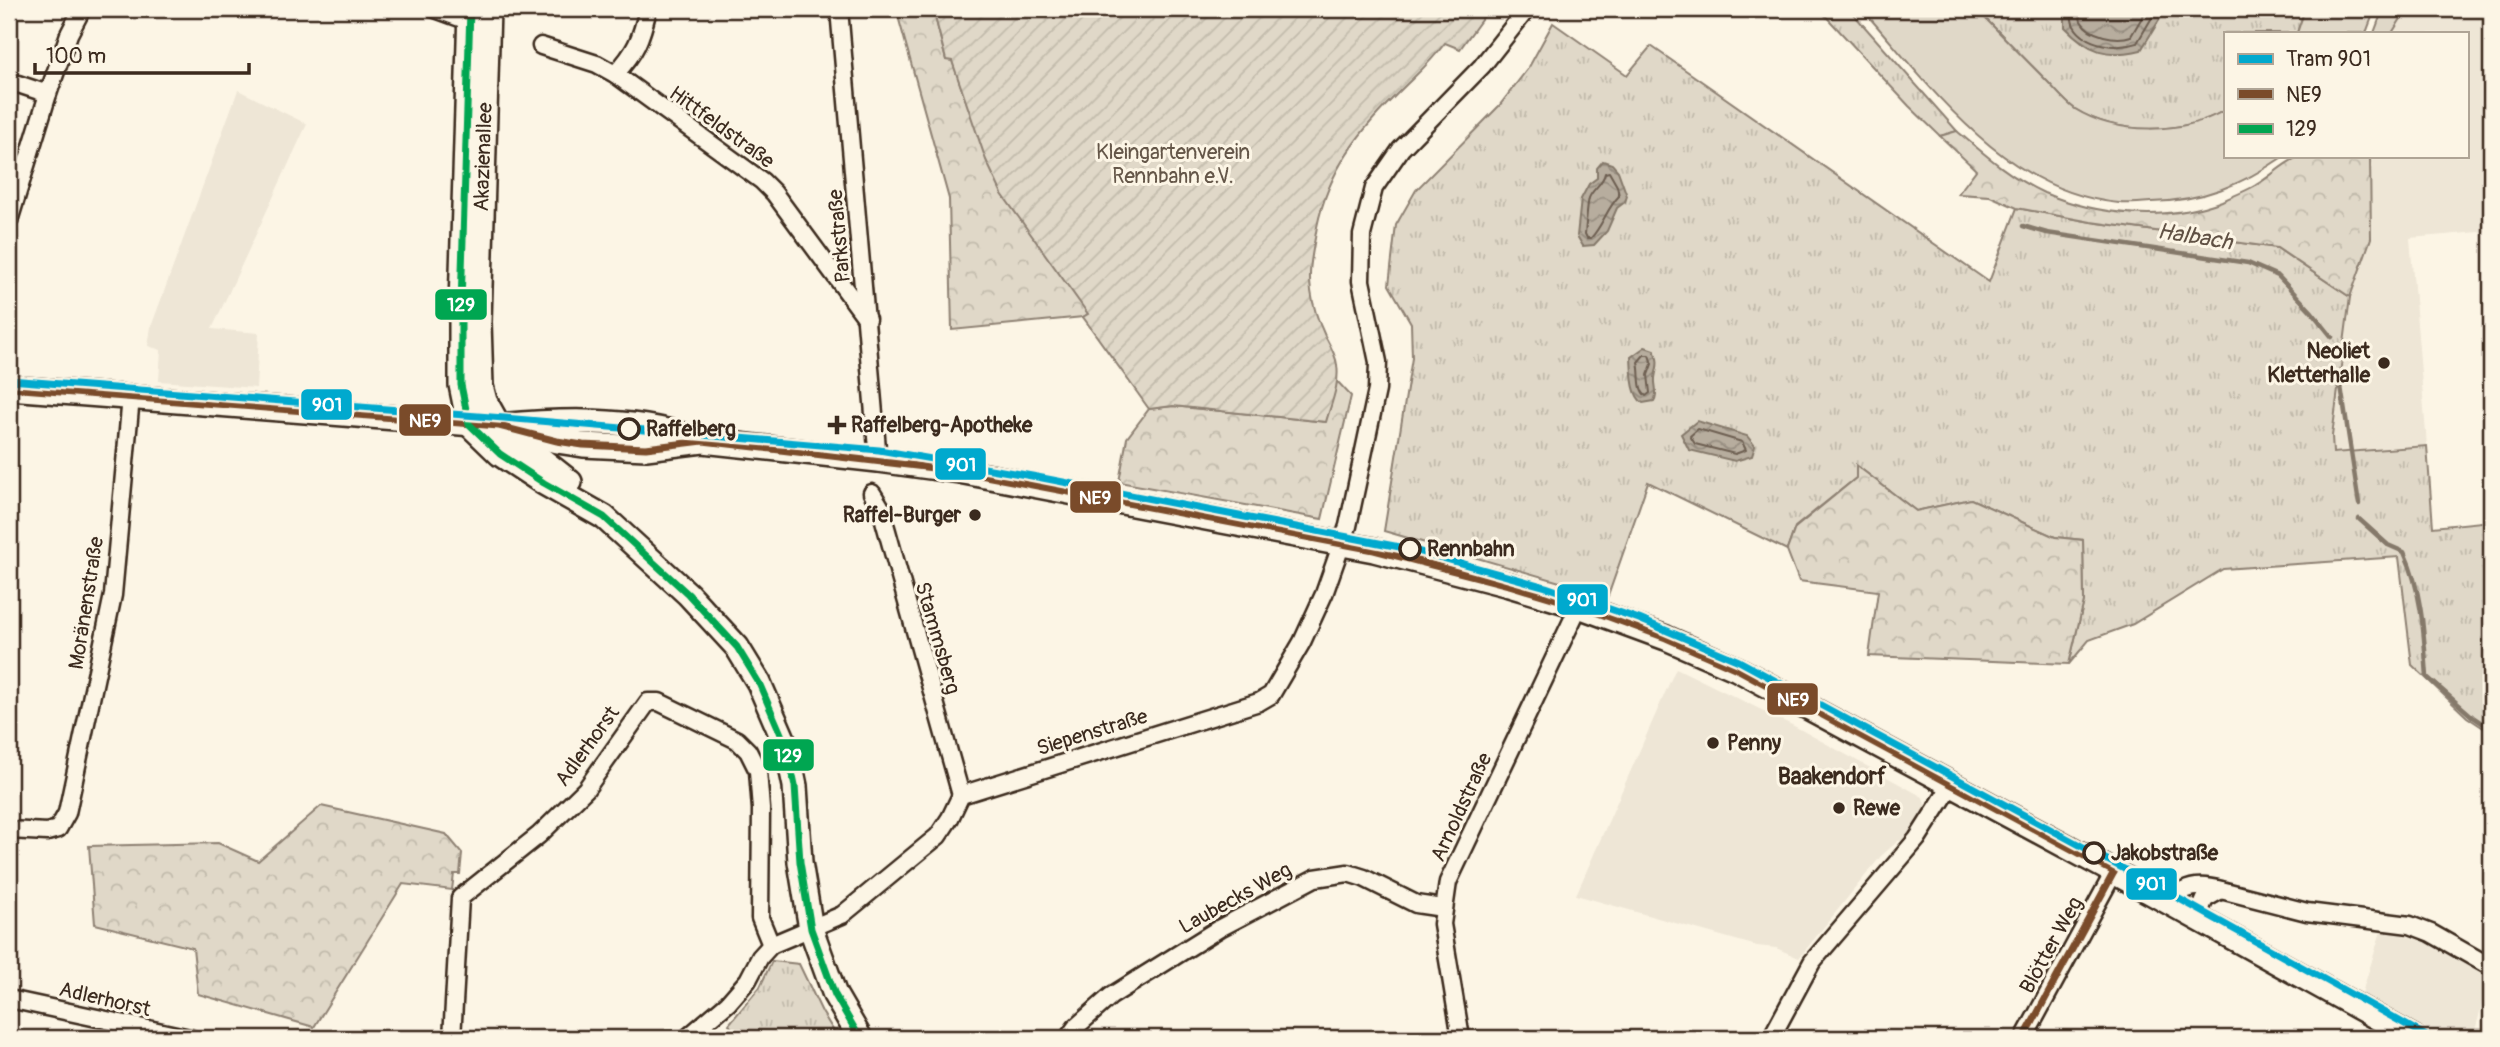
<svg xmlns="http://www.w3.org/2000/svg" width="2500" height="1047" viewBox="0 0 2500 1047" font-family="Pangolin,sans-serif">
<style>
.built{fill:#eee6d6}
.grass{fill:url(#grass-tufts);stroke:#8e8173;stroke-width:2}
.forest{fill:url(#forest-crowns);stroke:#8e8173;stroke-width:2}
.garden{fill:url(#garden-furrows);stroke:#8e8173;stroke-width:2}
.pitch{fill:#e0d8c8;stroke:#8e8173;stroke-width:2}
.water{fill:url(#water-waves);stroke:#85796b;stroke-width:2}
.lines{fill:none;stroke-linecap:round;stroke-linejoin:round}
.shore{stroke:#6d5e51;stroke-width:2}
.stream{stroke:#85796b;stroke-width:4.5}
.street-casing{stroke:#3b2a1e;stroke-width:21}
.secondary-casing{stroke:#3b2a1e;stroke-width:28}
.street{stroke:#fcf5e5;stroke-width:16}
.secondary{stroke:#fcf5e5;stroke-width:23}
.bus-1-casing{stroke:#fcf5e5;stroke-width:12}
.bus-2-casing{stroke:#fcf5e5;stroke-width:12}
.bus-1{stroke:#7a4b2a;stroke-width:7}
.bus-2{stroke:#00a651;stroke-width:7}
.tram-1-casing{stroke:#fcf5e5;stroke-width:12}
.tram-1{stroke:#00a9ce;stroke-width:7}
.poi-dot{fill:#3b2a1e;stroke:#fcf5e5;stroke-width:2.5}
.stop-dot{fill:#fcf5e5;stroke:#3b2a1e;stroke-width:3.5}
.labels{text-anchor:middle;stroke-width:6;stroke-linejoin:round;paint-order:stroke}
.street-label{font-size:21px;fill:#3b2a1e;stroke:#fcf5e5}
.park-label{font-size:21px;fill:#645648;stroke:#fcf5e5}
.poi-label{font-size:21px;font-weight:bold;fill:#3b2a1e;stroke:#fcf5e5;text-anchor:start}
.stop-label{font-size:21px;font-weight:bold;fill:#3b2a1e;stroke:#fcf5e5;text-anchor:start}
.water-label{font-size:23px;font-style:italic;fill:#605144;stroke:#fcf5e5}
.neighbourhood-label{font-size:23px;font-weight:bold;fill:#3b2a1e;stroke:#fcf5e5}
.line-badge{stroke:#fcf5e5;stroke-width:2.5}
.badge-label{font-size:19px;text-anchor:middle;font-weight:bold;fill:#fff}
</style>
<defs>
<pattern id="grass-tufts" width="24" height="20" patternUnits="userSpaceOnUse" patternTransform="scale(1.75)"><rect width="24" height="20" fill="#e0d8c8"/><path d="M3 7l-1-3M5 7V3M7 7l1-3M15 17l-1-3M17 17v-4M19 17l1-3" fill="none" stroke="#c1baab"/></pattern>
<pattern id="forest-crowns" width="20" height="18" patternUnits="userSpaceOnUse" patternTransform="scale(1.75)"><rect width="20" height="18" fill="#e0d8c8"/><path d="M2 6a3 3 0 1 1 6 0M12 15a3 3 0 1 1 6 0" fill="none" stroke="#c1baab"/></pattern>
<pattern id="garden-furrows" width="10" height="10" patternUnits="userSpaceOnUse" patternTransform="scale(1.75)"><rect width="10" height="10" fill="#e0d8c8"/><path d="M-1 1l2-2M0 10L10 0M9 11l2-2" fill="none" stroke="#c1baab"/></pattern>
<pattern id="water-waves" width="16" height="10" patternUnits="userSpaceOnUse" patternTransform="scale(1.75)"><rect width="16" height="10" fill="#b7ad9e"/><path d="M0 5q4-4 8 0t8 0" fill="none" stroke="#968d80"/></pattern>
</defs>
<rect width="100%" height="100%" fill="#fcf5e5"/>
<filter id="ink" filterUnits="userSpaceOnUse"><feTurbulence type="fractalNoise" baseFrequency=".0143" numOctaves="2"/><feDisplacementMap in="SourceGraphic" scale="14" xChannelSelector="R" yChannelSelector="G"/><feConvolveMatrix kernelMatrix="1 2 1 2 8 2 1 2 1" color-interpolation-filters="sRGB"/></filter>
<g filter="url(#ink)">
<!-- built -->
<g class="built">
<polygon points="2407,9 2491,9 2491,203 2488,204 2490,231 2410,238 2427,446 2333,454 2332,436 2350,297 2371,238 2370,156 2467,156 2467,33 2393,33"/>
<polygon points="238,90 307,124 212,329 259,333 256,388 159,381 161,350 148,346 151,327"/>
<polygon points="1676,668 1794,726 1923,797 1926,808 1906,840 1898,841 1881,856 1799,958 1776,948 1757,946 1576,895"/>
<polygon points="2382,928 2425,942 2489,977 2475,1031 2470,1038 2444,1038 2362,993"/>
</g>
<!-- grass -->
<g class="grass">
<polygon points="1819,9 1849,9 1957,131 1940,136 1909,106"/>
<path d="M 1976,9 L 2305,9 L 2297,33 L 2225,33 L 2225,110 C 2182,135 2117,135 2075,109 C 2064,101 2054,88 2044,78 C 2021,55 1999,32 1976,9 Z"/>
<polygon points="1553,23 1627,75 1651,46 1989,282 2017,208 2091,222 2277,248 2350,297 2332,436 2333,453 2427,446 2433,527 2491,521 2491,733 2467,717 2412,665 2399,557 2223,569 2133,624 2089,640 2069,664 2084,601 2083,540 2055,537 1971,499 1916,511 1856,465 1856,478 1795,527 1787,550 1648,482 1608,596 1384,531 1412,358 1411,323 1389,285 1396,225 1416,190 1499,106 1529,67"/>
<polygon points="772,961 799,964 822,1012 838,1038 737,1038 729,1024 760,987"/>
</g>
<!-- forest -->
<g class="forest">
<polygon points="896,9 933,9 946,60 952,60 965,98 1088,314 1083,317 952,330 949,199"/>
<polygon points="2383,9 2407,9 2392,33 2374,33"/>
<path d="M 1957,131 C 1984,154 2011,178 2044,193 C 2098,216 2167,222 2222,201 C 2233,196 2246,191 2256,185 C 2269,178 2288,159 2301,156 C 2316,152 2353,156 2370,156 L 2371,238 L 2350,297 L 2277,248 L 2091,222 L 2017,208 L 1990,196 L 1958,194 L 1976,170 L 1940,136 Z"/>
<polygon points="1337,381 1351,396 1322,519 1119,482 1127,438 1149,409 1173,406 1325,422"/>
<polygon points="1856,465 1916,511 1971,499 2055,537 2083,540 2084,601 2069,664 1869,656 1878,591 1799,581 1787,550 1795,528 1856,478"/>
<polygon points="321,806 446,834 462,853 460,874 454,874 452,890 403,884 314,1027 198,994 193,948 95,924 89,846 218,843 258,861"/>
</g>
<!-- garden -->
<path class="garden" d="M 933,9 L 1489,9 L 1460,49 L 1445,43 C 1428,66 1413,77 1394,97 C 1353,138 1324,179 1315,238 C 1312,255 1308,273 1311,291 C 1313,307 1318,321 1325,336 C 1330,345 1336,355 1337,365 C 1340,384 1331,404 1326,422 L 1173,406 L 1149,409 L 1083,317 L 1088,314 L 1002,194 L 986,160 L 952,61 L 946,60 Z"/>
<!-- pitch -->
<g class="pitch">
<path d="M 1862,9 L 1976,9 C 1999,32 2021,55 2044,78 C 2054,88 2064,101 2075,109 C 2117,135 2182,135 2225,110 L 2225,156 L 2284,156 C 2242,185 2202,201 2151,202 C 2140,203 2129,204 2119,203 C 2004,192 1932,88 1862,9 Z"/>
<polygon points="2305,9 2375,9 2366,33 2297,33"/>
</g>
<!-- water -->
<g class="water">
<path d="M 2065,9 L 2166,9 L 2141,50 C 2107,58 2089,52 2065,27 Z"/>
<polygon points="1603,161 1612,164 1618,171 1627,196 1625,202 1617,208 1607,231 1594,245 1583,246 1577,236 1581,199 1589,184 1597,178 1597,168"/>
<path d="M 1645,347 L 1654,350 C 1660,364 1657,365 1655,378 C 1654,387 1659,393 1654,401 L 1643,403 C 1631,395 1632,371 1631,357 Z"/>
<polygon points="1697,421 1747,436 1755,446 1752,456 1735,461 1689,450 1681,434"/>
</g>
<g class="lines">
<!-- shore -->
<g class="shore">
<path d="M 2071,9 C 2072,14 2071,21 2074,26 C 2085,45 2117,50 2137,43 L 2157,9"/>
<path d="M 2080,9 C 2080,11 2080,19 2081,21 C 2089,36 2117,41 2131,36 L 2147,9"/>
<path d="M 1609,172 L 1617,186 L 1619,196 C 1607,208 1603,225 1591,238 L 1587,238 L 1585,234 C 1586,225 1587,206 1589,198 C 1593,188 1603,184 1605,173 Z"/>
<path d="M 1644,355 L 1649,355 L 1652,364 L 1648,375 L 1650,393 L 1646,396 C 1637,389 1641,373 1638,362 Z"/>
<polygon points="1698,429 1742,442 1746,450 1735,454 1695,444 1690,436"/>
</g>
<!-- stream -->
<g class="stream">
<polyline points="2023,226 2047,233 2248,263 2278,276 2311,311 2332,337"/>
<polyline points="2340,380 2359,504"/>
<path d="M 2359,519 L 2388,545 L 2404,552 C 2422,591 2424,635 2427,677 L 2473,717 L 2491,729"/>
</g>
<defs>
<g id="street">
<polyline points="435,9 479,25"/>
<polyline points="839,9 878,460"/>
<polyline points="541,46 597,64 615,74 762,181 774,193 867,319"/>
<path d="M 615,74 C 636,52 641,39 648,9"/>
<polyline points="9,81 48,94"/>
<polyline points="9,221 48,94 69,34 82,9"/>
<polyline points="872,493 880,506 961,795"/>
<polyline points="9,830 47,832 58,829 67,813 113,595 131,397"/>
<path d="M 2170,903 C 2183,885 2201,884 2221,890"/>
<polyline points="2197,918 2205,899 2221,890 2307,912 2410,925 2431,933 2491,967"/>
<polyline points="9,999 190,1038"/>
<polyline points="452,1038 460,898 539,835 586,789 648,702 659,702 737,740 748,751 758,771 761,809 760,918 771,945"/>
<polyline points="687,1038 728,1003 748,980 760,957 771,945 842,915 938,836 950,818 961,795 1259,702 1271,695 1302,642 1324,594 1348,526 1377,390 1378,362 1361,281 1362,235 1374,188 1401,149 1482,66 1527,9"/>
<polyline points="1068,1038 1076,1027 1111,996 1220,928 1315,878 1348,873 1364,878 1416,904 1443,908"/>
<polyline points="1461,1038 1442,924 1448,882 1579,606"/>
<polyline points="1771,1038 1812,962 1917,839 1952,784"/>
<polyline points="2024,1038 2114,872"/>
</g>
<g id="secondary">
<polyline points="470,9 461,305 461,385 469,424 500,454 544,483 604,517 688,594 737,647 759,683 787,748 795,786 800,862 811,929 835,995 860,1038"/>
<polyline points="488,9 479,322 481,386 485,401 499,426 570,482"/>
<path d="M 9,388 L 499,426 C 561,420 629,418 690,437"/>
<polyline points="499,426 557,441 583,445 646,448 703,441 878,460 959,471 1374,550 1509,585 1579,606 1666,638 1737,669 2114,872 2414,1038"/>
</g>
</defs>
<!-- street casing -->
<use href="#street" class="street-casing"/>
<!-- secondary casing -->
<use href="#secondary" class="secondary-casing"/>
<!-- street -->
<use href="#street" class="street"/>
<!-- secondary -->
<use href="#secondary" class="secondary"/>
<defs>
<g id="bus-1">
<polyline points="9,388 499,426 557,441 583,445 646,448 703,441 959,471 1374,550 1509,585 1579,606 1666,638 1737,669 2114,872"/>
<polyline points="2024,1038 2114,872"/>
</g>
<polyline id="bus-2" points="470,9 461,305 461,385 469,424 500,454 544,483 604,517 688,594 737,647 759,683 787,748 795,786 800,862 811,929 835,995 860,1038"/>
</defs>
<!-- bus-1 casing -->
<use href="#bus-1" class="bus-1-casing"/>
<!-- bus-2 casing -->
<use href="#bus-2" class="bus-2-casing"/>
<!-- bus-1 -->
<use href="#bus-1" class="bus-1"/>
<!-- bus-2 -->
<use href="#bus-2" class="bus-2"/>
<defs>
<polyline id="tram-1" points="9,380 504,418 879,450 1032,476 1410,549 1546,587 1639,619 1739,661 2174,896 2430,1038"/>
</defs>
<!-- tram-1 casing -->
<use href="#tram-1" class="tram-1-casing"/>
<!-- tram-1 -->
<use href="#tram-1" class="tram-1"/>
</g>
</g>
<!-- markers -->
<g class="poi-dot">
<circle cx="2384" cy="363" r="7"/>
<path d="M833.5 414.5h7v7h7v7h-7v7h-7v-7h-7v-7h7z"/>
<circle cx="975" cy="515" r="7"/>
<circle cx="1713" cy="743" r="7"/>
<circle cx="1839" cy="808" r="7"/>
</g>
<g class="stop-dot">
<circle cx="629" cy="429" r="10"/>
<circle cx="1410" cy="549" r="10"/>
<circle cx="2094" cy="853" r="10"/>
</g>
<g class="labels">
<!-- street labels -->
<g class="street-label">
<text transform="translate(722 127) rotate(36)" y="7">Hittfeldstraße</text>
<text transform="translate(483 157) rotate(-88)" y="7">Akazienallee</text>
<text transform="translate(839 236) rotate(-95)" y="7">Parkstraße</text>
<text transform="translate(86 603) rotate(-81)" y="7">Moränenstraße</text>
<text transform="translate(938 638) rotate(74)" y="7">Stammsberg</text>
<text transform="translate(1092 732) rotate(-17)" y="7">Siepenstraße</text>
<text transform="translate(587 746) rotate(-54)" y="7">Adlerhorst</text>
<text transform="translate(1461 807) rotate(-65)" y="7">Arnoldstraße</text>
<text transform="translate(1235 898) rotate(-29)" y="7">Laubecks Weg</text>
<text transform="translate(2051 945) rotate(-61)" y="7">Blötter Weg</text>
<text transform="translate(105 999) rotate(13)" y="7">Adlerhorst</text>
</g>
<!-- park labels -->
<g class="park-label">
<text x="1173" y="159">Kleingartenverein<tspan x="1173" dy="24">Rennbahn e.V.</tspan></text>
</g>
<!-- poi labels -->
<g class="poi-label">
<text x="2370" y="358" text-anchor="end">Neoliet<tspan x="2370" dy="24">Kletterhalle</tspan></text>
<text x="851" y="432">Raffelberg-Apotheke</text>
<text x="961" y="522" text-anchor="end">Raffel-Burger</text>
<text x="1727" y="750">Penny</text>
<text x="1853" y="815">Rewe</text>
</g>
<!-- stop labels -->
<g class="stop-label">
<text x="646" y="436">Raffelberg</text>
<text x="1427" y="556">Rennbahn</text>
<text x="2111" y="860">Jakobstraße</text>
</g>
<!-- water labels -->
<g class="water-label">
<text transform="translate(2195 236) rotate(9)" y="8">Halbach</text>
</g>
<!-- neighbourhood labels -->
<g class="neighbourhood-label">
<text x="1832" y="784">Baakendorf</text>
</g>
</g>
<g class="line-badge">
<rect x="434" y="288" width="54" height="33" rx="7" fill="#00a651"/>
<rect x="300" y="388" width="53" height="33" rx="7" fill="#00a9ce"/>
<rect x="398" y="403" width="54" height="34" rx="7" fill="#7a4b2a"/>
<rect x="934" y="447" width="53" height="34" rx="7" fill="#00a9ce"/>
<rect x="1069" y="480" width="53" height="34" rx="7" fill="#7a4b2a"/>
<rect x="1556" y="583" width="53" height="33" rx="7" fill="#00a9ce"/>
<rect x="1766" y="682" width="53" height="34" rx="7" fill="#7a4b2a"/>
<rect x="762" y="738" width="53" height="34" rx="7" fill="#00a651"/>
<rect x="2125" y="867" width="53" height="34" rx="7" fill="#00a9ce"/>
</g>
<g class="badge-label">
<text x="461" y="311">129</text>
<text x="327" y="411">901</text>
<text x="425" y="427">NE9</text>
<text x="961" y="471">901</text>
<text x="1095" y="504">NE9</text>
<text x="1582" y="606">901</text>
<text x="1793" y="706">NE9</text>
<text x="788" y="762">129</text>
<text x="2151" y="890">901</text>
</g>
<!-- margin -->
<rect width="2500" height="1047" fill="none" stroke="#fcf5e5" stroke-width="35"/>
<rect x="18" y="18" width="2465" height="1012" fill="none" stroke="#3b2a1e" stroke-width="2.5" filter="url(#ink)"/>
<!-- legend -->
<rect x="2224" y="32" width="245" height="126" fill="#fcf5e5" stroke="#afa495" stroke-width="2"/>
<rect x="2238" y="54" width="35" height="10" fill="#00a9ce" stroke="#afa495" stroke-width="2"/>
<text x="2286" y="66" font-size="21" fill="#3b2a1e">Tram 901</text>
<rect x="2238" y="89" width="35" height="10" fill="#7a4b2a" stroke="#afa495" stroke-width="2"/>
<text x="2286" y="102" font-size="21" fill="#3b2a1e">NE9</text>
<rect x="2238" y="124" width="35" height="10" fill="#00a651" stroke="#afa495" stroke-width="2"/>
<text x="2286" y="136" font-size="21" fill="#3b2a1e">129</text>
<!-- scale -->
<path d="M35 63v10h214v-10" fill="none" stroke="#3b2a1e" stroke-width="3.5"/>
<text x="46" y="63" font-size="21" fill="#3b2a1e" stroke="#fcf5e5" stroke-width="5" paint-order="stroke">100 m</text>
</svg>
